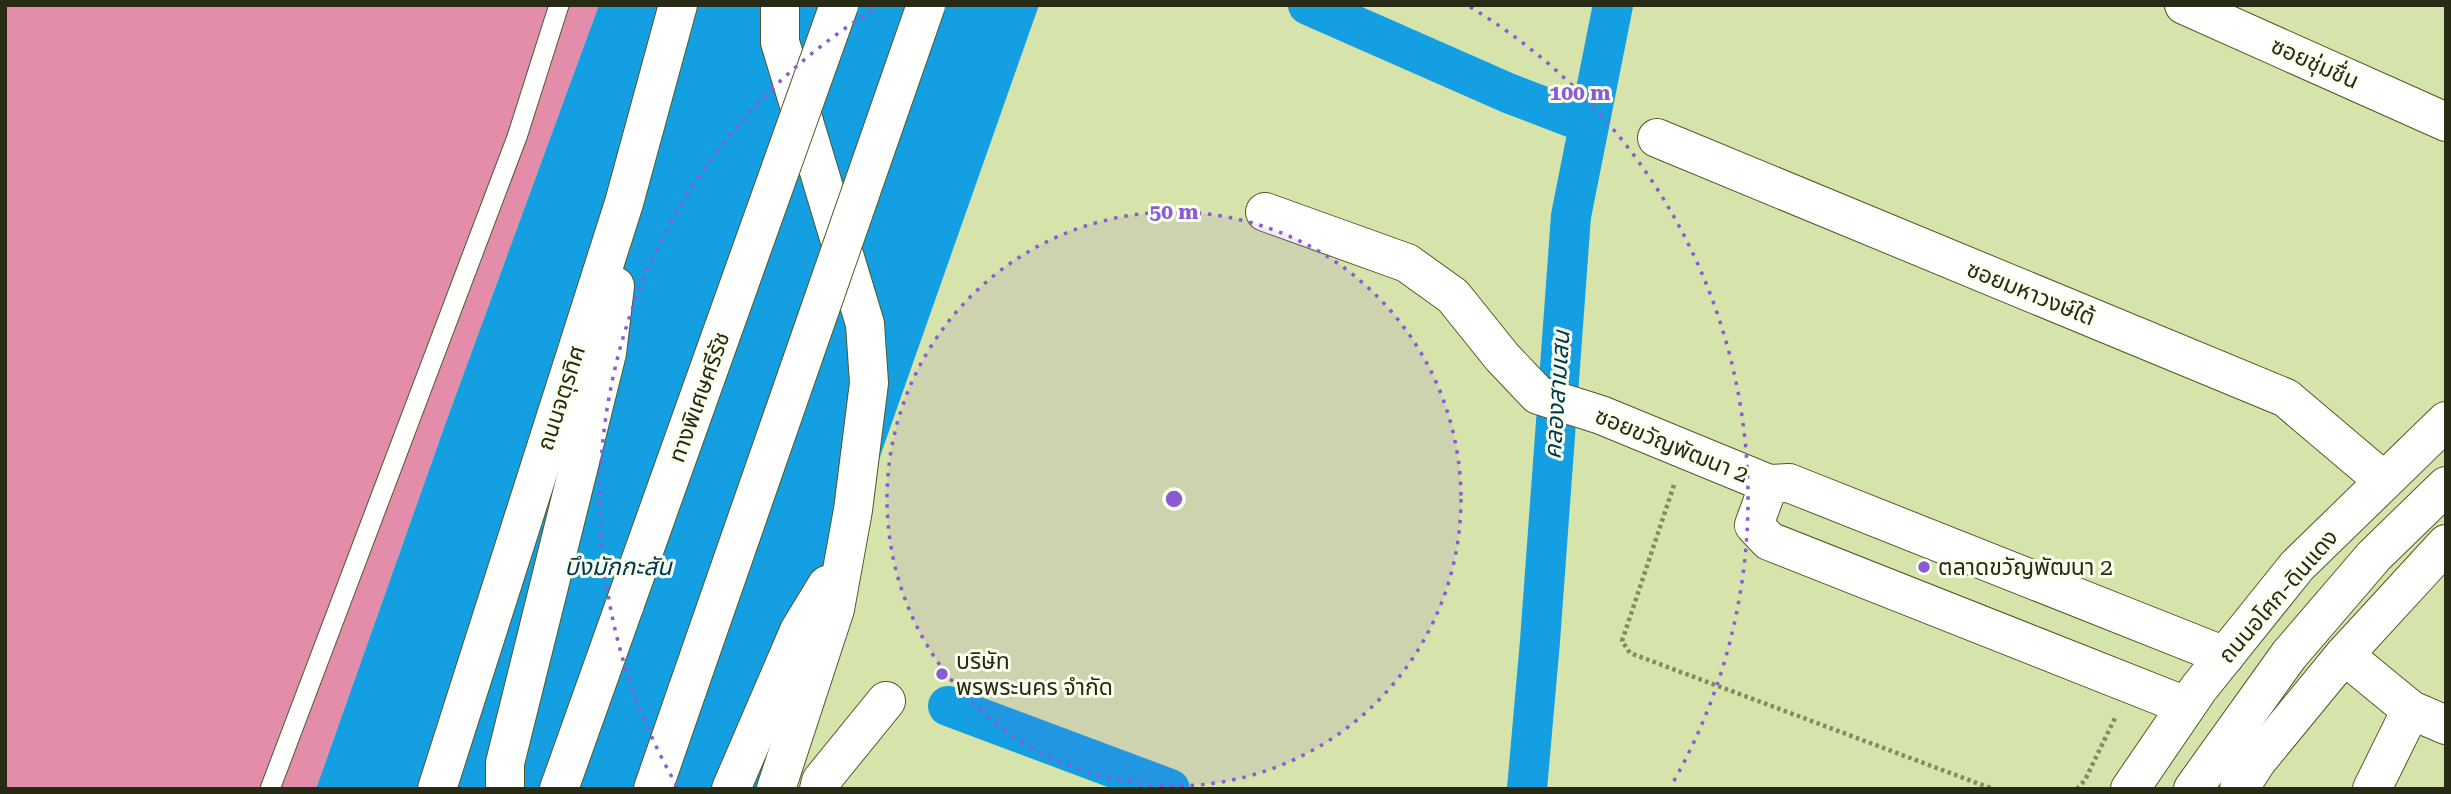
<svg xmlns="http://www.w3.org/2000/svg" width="2451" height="794" viewBox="0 0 2451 794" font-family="'Roboto Serif','Noto Sans Thai',serif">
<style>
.green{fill:#e48daa}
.water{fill:#149fe2}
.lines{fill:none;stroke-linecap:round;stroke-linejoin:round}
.canal{stroke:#149fe2;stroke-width:40}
.lane-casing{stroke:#505a25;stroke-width:21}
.street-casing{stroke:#505a25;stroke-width:40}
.secondary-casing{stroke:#505a25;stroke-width:40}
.primary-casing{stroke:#505a25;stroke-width:40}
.highway-casing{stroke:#505a25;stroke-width:40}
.path{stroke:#828a62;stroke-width:4.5;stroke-dasharray:3.5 3.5;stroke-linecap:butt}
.lane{stroke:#fff;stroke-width:19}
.street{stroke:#fff;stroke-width:38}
.secondary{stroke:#fff;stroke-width:38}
.primary{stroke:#fff;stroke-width:38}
.highway{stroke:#fff;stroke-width:38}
.highway-bridge-casing{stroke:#505a25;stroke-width:40;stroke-linecap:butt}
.highway-bridge{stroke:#fff;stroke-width:38}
.ring{fill:none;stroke:#8a5bd4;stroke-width:3.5;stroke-dasharray:3.5 7}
.poi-dot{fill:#8a5bd4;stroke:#fbffee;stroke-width:2.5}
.labels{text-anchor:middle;stroke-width:6;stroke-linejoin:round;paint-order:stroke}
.street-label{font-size:23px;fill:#272b15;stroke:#fbffee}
.poi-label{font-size:23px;fill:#272b15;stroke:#fbffee;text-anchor:start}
.water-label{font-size:24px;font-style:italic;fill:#013652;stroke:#fbffee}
.centre{fill:#8a5bd4;stroke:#fbffee;stroke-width:3.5}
.ring-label{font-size:21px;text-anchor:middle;font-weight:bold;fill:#8a5bd4;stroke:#fbffee;stroke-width:6;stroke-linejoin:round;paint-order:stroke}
</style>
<rect width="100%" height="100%" fill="#d6e3aa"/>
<!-- green -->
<polygon class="green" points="5,5 599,5 446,422 316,789 5,789"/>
<!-- water -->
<polygon class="water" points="599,5 1039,5 763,789 316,789 446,422"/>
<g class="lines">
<!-- canal -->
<g class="canal">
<polyline points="1308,5 1508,93 1589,124"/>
<polyline points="948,706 1170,789"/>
<polyline points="1527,789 1540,641 1571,216 1613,5"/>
</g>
<defs>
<polyline id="lane" points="270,789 517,137 559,5"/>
<g id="street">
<polyline points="2184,5 2446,122"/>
<polyline points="1657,138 2286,398 2384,481"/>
<polyline points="1265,212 1407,263 1453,296 1502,357 1538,395 1601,415 1769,484"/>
<polyline points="2344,655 2411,710 2446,725"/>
<polyline points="2186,706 1769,541 1754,525 1769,484 1789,483 2225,656"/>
<polyline points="819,789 821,781 886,701"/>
<polyline points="2372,789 2411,710"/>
</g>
<g id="secondary">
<polyline points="437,789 624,203 678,5"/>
<polyline points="505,789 505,763 607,353 615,286"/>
<polyline points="731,789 799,631 827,585"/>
<polyline points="776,789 835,609 853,510 869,383 865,324 780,42 780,5"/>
</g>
<g id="primary">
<polyline points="2130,789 2199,688 2297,566 2446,421"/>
<polyline points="2193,789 2289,655 2374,556 2446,486"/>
<polyline points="2239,789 2257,761 2344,655 2446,544"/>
</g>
<g id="highway">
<polyline points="559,789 625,604"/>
<polyline points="653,789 688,688"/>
</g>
</defs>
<!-- lane casing -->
<use href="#lane" class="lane-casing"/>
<!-- street casing -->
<use href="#street" class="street-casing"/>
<!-- secondary casing -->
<use href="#secondary" class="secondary-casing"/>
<!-- primary casing -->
<use href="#primary" class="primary-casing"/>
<!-- highway casing -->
<use href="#highway" class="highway-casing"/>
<!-- path -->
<g class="path">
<polyline points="1674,485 1622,641 1630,653 1993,789"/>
<polyline points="2077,789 2085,780 2115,718"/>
</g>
<!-- lane -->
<use href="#lane" class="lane"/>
<!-- street -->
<use href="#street" class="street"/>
<!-- secondary -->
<use href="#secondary" class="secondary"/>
<!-- primary -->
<use href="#primary" class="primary"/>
<!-- highway -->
<use href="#highway" class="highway"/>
<defs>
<g id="highway-bridge">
<polyline points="625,604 839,5"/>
<polyline points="688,688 926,5"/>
</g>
</defs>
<!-- highway-bridge casing -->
<use href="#highway-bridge" class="highway-bridge-casing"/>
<!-- highway-bridge -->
<use href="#highway-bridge" class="highway-bridge"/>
</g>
<!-- distance rings -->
<circle cx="1174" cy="499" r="287" fill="#8a5bd4" fill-opacity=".12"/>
<g class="ring">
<circle cx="1174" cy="499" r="287"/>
<path d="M677 786A574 574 0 0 1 878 7M1470 7A574 574 0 0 1 1671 786"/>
</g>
<!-- markers -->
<g class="poi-dot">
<circle cx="1924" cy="567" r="7"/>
<circle cx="942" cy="674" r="7"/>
</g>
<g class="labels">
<!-- street labels -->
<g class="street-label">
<text transform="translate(2315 63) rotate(24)" y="8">ซอยชุ่มชื่น</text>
<text transform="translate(2031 293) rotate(22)" y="8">ซอยมหาวงษ์ใต้</text>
<text transform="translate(699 397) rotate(-70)" y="8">ทางพิเศษศรีรัช</text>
<text transform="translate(561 398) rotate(-72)" y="8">ถนนจตุรทิศ</text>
<text transform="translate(1672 445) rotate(22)" y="8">ซอยขวัญพัฒนา 2</text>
<text transform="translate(2278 596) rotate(-49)" y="8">ถนนอโศก-ดินแดง</text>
</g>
<!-- poi labels -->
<g class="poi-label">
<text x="1938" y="575">ตลาดขวัญพัฒนา 2</text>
<text x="956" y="669">บริษัท<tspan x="956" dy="26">พรพระนคร จำกัด</tspan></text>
</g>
<!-- water labels -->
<g class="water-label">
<text transform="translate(1557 395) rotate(-86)" y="8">คลองสามเสน</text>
<text x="618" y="575">บึงมักกะสัน</text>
</g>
</g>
<circle cx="1174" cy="499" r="10" class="centre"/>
<g class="ring-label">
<text x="1580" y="100">100 m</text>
<text x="1174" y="219">50 m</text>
</g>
<!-- border -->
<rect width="2451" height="794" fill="none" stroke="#272b15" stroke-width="14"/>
</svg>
